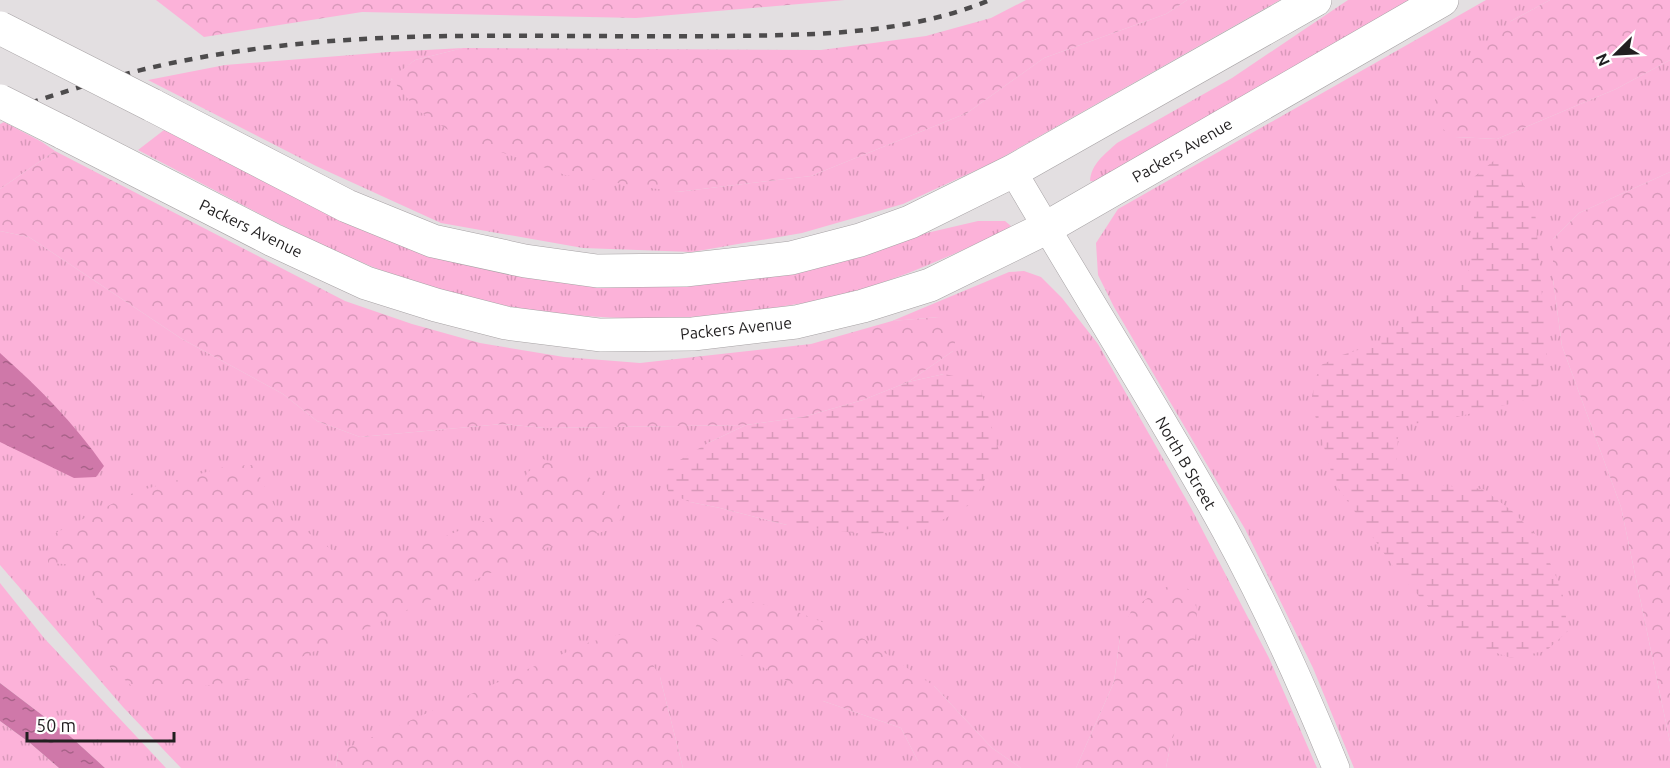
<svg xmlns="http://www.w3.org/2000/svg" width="1670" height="768" viewBox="0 0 1670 768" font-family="Ubuntu,sans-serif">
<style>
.grass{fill:url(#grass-tufts)}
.forest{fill:url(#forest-crowns)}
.wetland{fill:url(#wetland-marsh)}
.water{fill:url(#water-ripples)}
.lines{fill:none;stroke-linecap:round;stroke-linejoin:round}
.minor-casing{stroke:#a7a3a5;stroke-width:28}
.major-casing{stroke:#a7a3a5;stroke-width:34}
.minor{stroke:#fff;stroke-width:27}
.major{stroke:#fff;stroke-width:33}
.rail{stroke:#4d4b4c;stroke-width:4.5;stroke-dasharray:8 8;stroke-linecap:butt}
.major-bridge-casing{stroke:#a7a3a5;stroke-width:34;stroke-linecap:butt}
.major-bridge{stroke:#fff;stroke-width:33}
.labels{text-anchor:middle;stroke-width:4.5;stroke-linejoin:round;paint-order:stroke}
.street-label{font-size:16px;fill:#211f20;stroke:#fff}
</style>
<defs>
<pattern id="grass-tufts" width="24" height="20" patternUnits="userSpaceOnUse" patternTransform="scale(1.5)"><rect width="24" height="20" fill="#fcb2d9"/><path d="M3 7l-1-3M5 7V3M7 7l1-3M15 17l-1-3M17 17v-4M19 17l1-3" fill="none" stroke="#d899ba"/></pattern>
<pattern id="forest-crowns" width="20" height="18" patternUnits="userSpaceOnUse" patternTransform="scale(1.5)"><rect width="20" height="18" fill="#fcb2d9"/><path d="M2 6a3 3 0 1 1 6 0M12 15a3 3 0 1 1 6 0" fill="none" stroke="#d899ba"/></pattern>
<pattern id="wetland-marsh" width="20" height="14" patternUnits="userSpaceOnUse" patternTransform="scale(1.5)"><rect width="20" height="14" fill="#fcb2d9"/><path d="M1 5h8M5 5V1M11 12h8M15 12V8" fill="none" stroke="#d899ba"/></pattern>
<pattern id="water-ripples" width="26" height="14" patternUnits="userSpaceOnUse" patternTransform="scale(1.5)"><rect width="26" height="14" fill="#cf78a9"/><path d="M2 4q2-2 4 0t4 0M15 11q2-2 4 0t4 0" fill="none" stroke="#a86289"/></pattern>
</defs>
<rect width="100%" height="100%" fill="#e3dfe1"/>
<!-- grass -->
<g class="grass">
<polygon points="1187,0 1280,0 994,162 903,204 802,233 692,252 583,248 441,223 316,166 148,80 225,65 389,52 463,48 415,60 391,79 677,192 811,176 967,113 1044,58 1166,14"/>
<path d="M 1348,0 L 1416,0 L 1097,182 L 1090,181 C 1091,164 1105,154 1117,143 L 1232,78 Z"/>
<polygon points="1486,0 1550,0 1511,21 1455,137 1497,139 1616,89 1670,60 1670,172 1579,213 1553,239 1553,279 1562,346 1621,507 1670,742 1670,768 1354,768 1313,668 1245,529 1114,307 1098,275 1096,243 1118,209"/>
<polygon points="4,122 42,142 55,151 0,189 0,124"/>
<path d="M 164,130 L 581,283 L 918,235 L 978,221 L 1005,221 L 1011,226 L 1000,233 C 946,258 892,282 834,298 C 818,302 801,303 785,306 C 659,328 522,321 401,278 C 310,244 225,195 138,150 Z"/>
<polygon points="0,231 29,237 182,339 283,394 317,421 360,437 502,424 545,428 746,425 708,443 690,502 720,508 787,525 944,374 908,382 953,351 939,317 892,321 1009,272 1024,271 1041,277 1062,298 1098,344 1191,508 1269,658 1317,768 1166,768 1170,747 1120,637 1114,682 1076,768 1021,768 992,748 934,686 823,701 901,728 918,761 918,768 683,768 660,677 338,752 336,768 181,768 123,707 0,565"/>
<polygon points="0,583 44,638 166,768 105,768 71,737 0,683"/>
<polygon points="0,721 30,743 59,768 0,768"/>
</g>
<!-- forest -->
<g class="forest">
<polygon points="156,0 845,0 636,18 362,12 204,37"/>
<polygon points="1026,0 1187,0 1166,14 1044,58 967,113 811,176 677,192 565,175 459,137 417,110 391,78 415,60 463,48 821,50 926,36 991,18"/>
<polygon points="1550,0 1670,0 1670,60 1616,89 1497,139 1455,137 1435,124 1435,92 1511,21"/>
<polygon points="55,151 345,301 412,324 480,343 564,357 640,363 811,344 892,321 939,317 958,329 953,351 908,382 863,400 803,417 746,425 545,428 502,424 360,437 317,421 283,394 182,339 29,237 0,231 0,189"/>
<polygon points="1670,172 1670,742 1621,507 1562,346 1553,279 1553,239 1579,213"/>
<polygon points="543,459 589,477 625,510 616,528 551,546 252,679 170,691 135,689 105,662 99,632 95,584 78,565 48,563 48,537 135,492 228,466 254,465 276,509 332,550 403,553 514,509 527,473"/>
<polygon points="1177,585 1191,590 1197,610 1193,675 1170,747 1166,768 1076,768 1114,682 1120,637 1132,609 1162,588"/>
<polygon points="731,598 795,611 864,639 934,686 992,748 1021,768 918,768 918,761 901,728 823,701 695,629 702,610"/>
<polygon points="634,631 660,677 683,768 336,768 338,752 590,642"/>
</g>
<!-- wetland -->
<g class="wetland">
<polygon points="1497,158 1517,171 1535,210 1548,369 1530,399 1440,421 1399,425 1396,465 1415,483 1483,489 1512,511 1539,538 1562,590 1568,631 1546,651 1511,658 1456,639 1393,566 1334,482 1311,401 1319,366 1342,355 1377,344 1435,300 1469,270 1474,226 1474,177"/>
<polygon points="944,374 978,381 999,451 973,503 933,525 873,535 787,525 720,508 690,502 669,493 662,478 670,466 708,443 746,425 803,417 863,400 908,382"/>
</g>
<!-- water -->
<g class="water">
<path d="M 0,353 C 38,387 75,424 104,466 L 96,477 L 74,478 L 0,442 Z"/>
<polygon points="0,683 71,737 105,768 59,768 30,743 0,721"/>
</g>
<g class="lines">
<defs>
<path id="minor" d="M 1013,171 C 1083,291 1158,408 1225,530 C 1267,607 1303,687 1336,768"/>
<g id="major">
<polyline points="152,105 347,206 433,241 525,261 597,271 685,270 791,258 860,240 910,222 1013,171 1315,0"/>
<polyline points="62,132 273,240 366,283 436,305 506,323 600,335 693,334 796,322 863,306 930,285 1046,228 1442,0"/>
</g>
</defs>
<!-- minor casing -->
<use href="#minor" class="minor-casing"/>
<!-- major casing -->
<use href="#major" class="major-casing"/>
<!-- minor -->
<use href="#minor" class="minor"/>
<!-- major -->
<use href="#major" class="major"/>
<!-- rail -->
<path class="rail" d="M 0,113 C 48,97 96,81 145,69 C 246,45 351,37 455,36 C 544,35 633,37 722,36 C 814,35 905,35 990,0"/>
<defs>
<g id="major-bridge">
<polyline points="0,28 152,105"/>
<polyline points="0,101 62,132"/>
</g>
</defs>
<!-- major-bridge casing -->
<use href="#major-bridge" class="major-bridge-casing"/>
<!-- major-bridge -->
<use href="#major-bridge" class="major-bridge"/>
</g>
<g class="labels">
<!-- street labels -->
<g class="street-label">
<text transform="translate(1182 150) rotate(-30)" y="6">Packers Avenue</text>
<text transform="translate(251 228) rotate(26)" y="6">Packers Avenue</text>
<text transform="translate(736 328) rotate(-6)" y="6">Packers Avenue</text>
<text transform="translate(1186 463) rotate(60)" y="6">North B Street</text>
</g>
</g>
<!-- north arrow -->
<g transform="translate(1616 54) rotate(246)" stroke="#ffffff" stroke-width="4.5" paint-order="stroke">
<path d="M0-4.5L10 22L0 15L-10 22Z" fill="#211f20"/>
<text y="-9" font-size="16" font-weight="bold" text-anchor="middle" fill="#211f20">N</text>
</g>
<!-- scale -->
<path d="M27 732v9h147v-9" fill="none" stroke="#211f20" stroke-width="3"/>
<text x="36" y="732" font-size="18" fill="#211f20" stroke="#ffffff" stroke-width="4.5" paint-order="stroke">50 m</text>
</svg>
